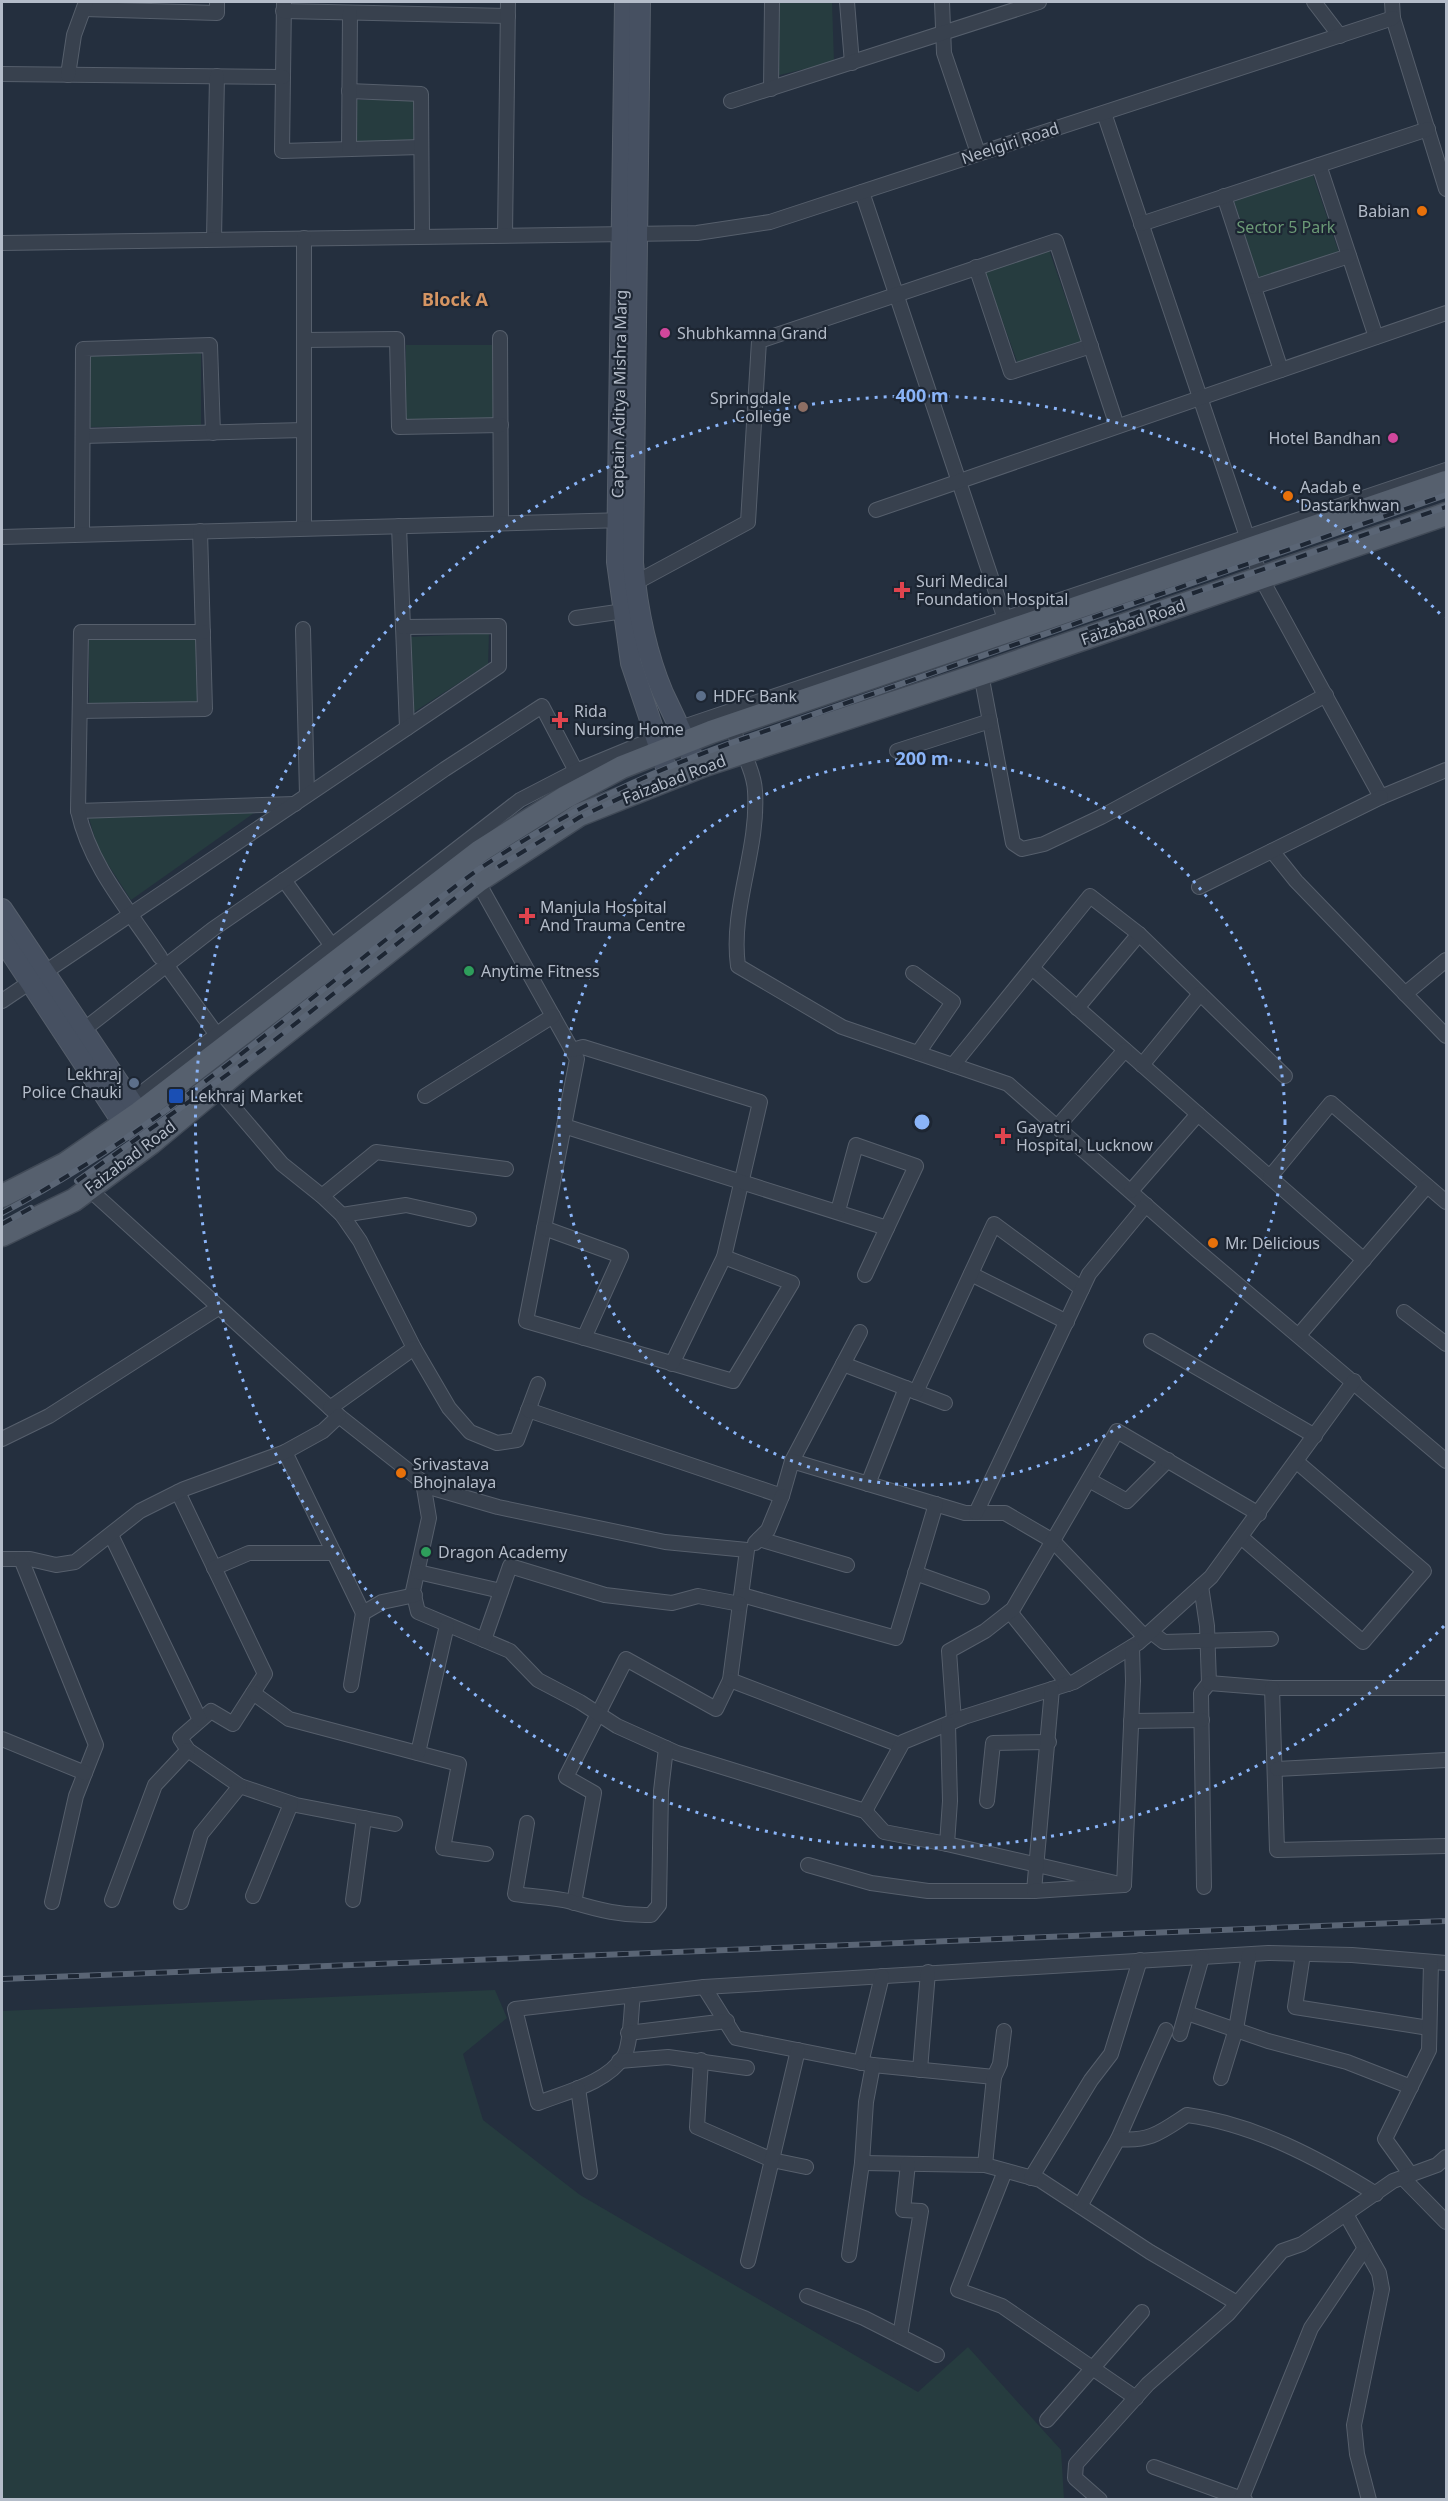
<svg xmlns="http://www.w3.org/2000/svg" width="1448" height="2501" viewBox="0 0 1448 2501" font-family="'Noto Sans',sans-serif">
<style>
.green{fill:#263c3f}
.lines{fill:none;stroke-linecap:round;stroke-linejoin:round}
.street-casing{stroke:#565f6c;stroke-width:16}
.secondary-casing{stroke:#565f6c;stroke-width:22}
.primary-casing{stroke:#414a57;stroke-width:25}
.street{stroke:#38414e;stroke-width:14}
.secondary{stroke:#465061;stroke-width:20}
.primary{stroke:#56606e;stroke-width:22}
.rail-casing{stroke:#5a6575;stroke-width:6}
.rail{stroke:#1d2633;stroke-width:4;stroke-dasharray:11;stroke-linecap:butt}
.ring{fill:none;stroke:#8ab4f8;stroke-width:3;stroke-dasharray:3 6}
.food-dot{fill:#e8710a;stroke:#1d2633;stroke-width:2}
.hotel-dot{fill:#d1479c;stroke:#1d2633;stroke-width:2}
.education-dot{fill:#8d6e63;stroke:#1d2633;stroke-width:2}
.health-dot{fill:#e0444e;stroke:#1d2633;stroke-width:2}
.service-dot{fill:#5c6f8a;stroke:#1d2633;stroke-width:2}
.leisure-dot{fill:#2e9e5b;stroke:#1d2633;stroke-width:2}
.transit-dot{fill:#1a4fb4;stroke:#1d2633;stroke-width:2}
.labels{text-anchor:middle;stroke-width:4.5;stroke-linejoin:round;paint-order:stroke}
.street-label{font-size:16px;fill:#b4bcc9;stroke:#1d2633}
.poi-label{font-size:16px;fill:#b4bcc9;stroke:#1d2633;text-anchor:start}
.park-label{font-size:16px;fill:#6b9a76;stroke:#1d2633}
.neighbourhood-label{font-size:18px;font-weight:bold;fill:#d59563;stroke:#1d2633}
.centre{fill:#8ab4f8;stroke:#1d2633;stroke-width:3}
.ring-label{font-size:18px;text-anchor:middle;font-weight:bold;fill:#8ab4f8;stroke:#1d2633;stroke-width:4.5;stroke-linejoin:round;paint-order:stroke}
</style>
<rect width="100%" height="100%" fill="#242f3e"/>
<!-- green -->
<g class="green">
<polygon points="770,2 832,2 834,62 767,78"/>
<polygon points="357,100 414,100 415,141 357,142"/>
<polygon points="1313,175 1339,253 1259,279 1234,201"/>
<polygon points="1049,250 1081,342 1018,364 985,273"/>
<polygon points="406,345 494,345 493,419 405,419"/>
<polygon points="201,353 201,426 90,427 90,354"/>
<polygon points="489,633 488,664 414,712 410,637"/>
<rect x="89" y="638" width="109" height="66"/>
<polygon points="254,813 131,900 98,849 89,818"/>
<polygon points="495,1990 507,2018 463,2054 483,2120 580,2195 918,2392 968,2347 1061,2450 1064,2499 2,2499 2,2011"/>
</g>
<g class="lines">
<defs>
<g id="street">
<polyline points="284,2 282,151 421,147"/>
<polyline points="847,2 852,63"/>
<polyline points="942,2 944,53 978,153"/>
<polyline points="1314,2 1340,36"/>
<polyline points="1392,2 1393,18 1446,189"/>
<polyline points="84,9 217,13 217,2"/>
<polyline points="283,11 508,16"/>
<polyline points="2,74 283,77"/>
<polyline points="68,75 74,35 86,2"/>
<polyline points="771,89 772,2"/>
<polyline points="349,91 421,94 422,236"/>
<polyline points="731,101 1039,2"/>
<polyline points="1104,113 1261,578 1381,797 1446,770"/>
<polyline points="349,149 350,13"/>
<polyline points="1319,165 1376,337"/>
<polyline points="862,192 1007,625"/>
<polyline points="1224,196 1281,370"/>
<polyline points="1141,224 1428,129"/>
<polyline points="505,235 508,2"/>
<polyline points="214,239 217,76"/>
<polyline points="2,243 697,233 770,222 1393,18"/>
<polyline points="976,267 1011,372 1091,346"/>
<polyline points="1254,287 1349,256"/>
<polyline points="500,338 501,523"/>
<polyline points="304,340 397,339 399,427 501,425"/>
<polyline points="83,436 304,430"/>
<polyline points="876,510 1446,313"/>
<polyline points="399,526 407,728"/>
<polyline points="304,528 304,238"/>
<polyline points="82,534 83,349 210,345 213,433"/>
<polyline points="2,537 625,520"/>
<polyline points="635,583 748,522 759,341 1056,241 1117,426"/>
<polyline points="576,618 624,611"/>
<polyline points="303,629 307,795"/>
<polyline points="981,674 1013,843 1022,849 1044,844 1101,817 1326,695"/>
<polyline points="80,711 205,709 200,531"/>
<path d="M 731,726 C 739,745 754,770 755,791 C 759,851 730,907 738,966 L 842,1027 L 1008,1084 L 1198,1251 L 1446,1461"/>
<polyline points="897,751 990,721"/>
<polyline points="78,811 295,804"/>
<polyline points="1272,851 1296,881 1446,1036"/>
<polyline points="475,877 577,1059 526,1321 733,1381 792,1283 724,1257"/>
<polyline points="284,880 332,946"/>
<polyline points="1199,887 1381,797"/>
<path d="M 160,957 C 129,910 90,866 78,811 L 81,632 L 203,632"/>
<polyline points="167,966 217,1035"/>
<polyline points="1032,968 1364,1260"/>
<polyline points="913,973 953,1002 918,1053"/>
<polyline points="1405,994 1446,960"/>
<polyline points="2,1001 499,666 499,626 403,627"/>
<polyline points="1077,1008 1139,934"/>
<polyline points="82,1031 213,929 445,769 542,706 576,771"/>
<polyline points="572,1050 583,1047 760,1102 724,1257 672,1364"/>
<polyline points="953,1065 1090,896 1139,934 1285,1076"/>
<polyline points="1142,1065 1200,994"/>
<polyline points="218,1089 282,1164 322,1196 342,1215 360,1241 414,1348 449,1408 470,1432 497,1443 517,1440 538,1384"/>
<polyline points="425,1096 553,1016"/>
<polyline points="126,1105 520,800 576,771 680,728 1446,470"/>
<polyline points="564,1126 887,1228"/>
<polyline points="1057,1127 1125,1050"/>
<polyline points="1270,1177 1331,1103 1446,1202"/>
<polyline points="89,1189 339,1416 429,1487 498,1507 665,1542 747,1550 730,1680 716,1709 626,1659 566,1777 594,1793 574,1903"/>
<polyline points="1131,1191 1198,1114"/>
<polyline points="322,1196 376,1152 506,1169"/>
<polyline points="838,1211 856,1145 916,1166 865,1275"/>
<polyline points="342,1215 406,1205 469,1219"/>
<polyline points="544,1228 621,1256 584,1338"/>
<polyline points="971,1274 1067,1322"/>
<polyline points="1404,1312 1446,1344"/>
<polyline points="1299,1335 1427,1186"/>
<polyline points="1151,1341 1315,1436"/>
<polyline points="843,1364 945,1403"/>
<polyline points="916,1392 994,1224 1082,1289"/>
<polyline points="330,1408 414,1348"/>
<polyline points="528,1410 782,1496 792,1461 860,1332"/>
<polyline points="2,1439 49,1416 218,1308"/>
<polyline points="285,1452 363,1613"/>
<polyline points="792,1461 965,1513 1005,1513 1053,1541 1145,1637"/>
<polyline points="1089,1480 1127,1501 1168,1460"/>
<polyline points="423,1482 429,1518 413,1591 418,1612 510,1651 538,1680 580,1702 617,1726 677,1753 865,1811 884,1832 947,1844 1124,1885"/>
<polyline points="868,1484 906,1388"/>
<polyline points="178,1492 265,1674 233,1724 211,1711 180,1738 188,1750 240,1786 296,1805 395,1824"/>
<polyline points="976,1513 1089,1274 1146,1205"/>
<polyline points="111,1535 200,1720"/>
<polyline points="1241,1537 1363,1642 1424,1571 1297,1462"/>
<polyline points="759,1539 847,1565"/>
<polyline points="755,1543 768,1530 782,1496"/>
<polyline points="2,1559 30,1559 56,1565 75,1562 140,1511 184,1489 285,1452 323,1431 339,1416"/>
<polyline points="21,1559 96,1745 76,1796 52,1902"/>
<polyline points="214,1568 249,1553 334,1553"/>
<polyline points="418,1572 501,1591"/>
<polyline points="915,1573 982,1597"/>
<polyline points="1201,1586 1207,1626 1209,1683 1201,1693 1204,1887"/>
<polyline points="742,1595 896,1638 936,1504"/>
<polyline points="1010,1612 1068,1684"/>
<polyline points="1151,1632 1164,1642 1271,1639"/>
<polyline points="484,1640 510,1566 605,1595 672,1603 698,1596 740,1604"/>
<polyline points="730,1680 900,1745"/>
<polyline points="1209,1683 1272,1688 1446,1688"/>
<polyline points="351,1685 363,1613 382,1602 415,1595"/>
<polyline points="1272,1688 1277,1850 1446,1846"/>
<polyline points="253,1693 289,1719 459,1764 443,1848 486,1854"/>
<polyline points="954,1721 949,1651 985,1631 1013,1609 1117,1431 1259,1514"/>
<polyline points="1131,1721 1202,1720"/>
<polyline points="2,1739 85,1773"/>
<polyline points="418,1753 447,1625"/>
<polyline points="1277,1769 1446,1760"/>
<polyline points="987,1801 993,1743 1049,1742"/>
<polyline points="865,1811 903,1742 964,1717 1074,1682 1138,1643 1211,1577 1354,1381"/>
<path d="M 527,1823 L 515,1894 C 534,1897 554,1897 572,1902 C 599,1910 622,1916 651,1915 L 659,1905 L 661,1791 L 666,1748"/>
<polyline points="947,1844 950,1801 948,1724"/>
<polyline points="808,1865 871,1883 928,1891 1034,1891 1052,1689"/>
<polyline points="1034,1891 1124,1885 1133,1681 1132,1647"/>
<polyline points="253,1896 291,1804"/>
<polyline points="112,1900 155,1785 188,1750"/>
<polyline points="353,1900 364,1818"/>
<polyline points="181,1902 201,1834 240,1786"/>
<polyline points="1303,1954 1295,2007 1429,2028"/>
<polyline points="704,1987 736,2038 873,2065 994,2077"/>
<path d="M 633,1995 C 631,2009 631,2045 624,2056 C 607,2083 566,2092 538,2103 L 515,2009 L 704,1987 L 1268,1953 L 1352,1955 L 1446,1963"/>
<polyline points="1187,2013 1268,2041 1347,2062 1411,2087"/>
<polyline points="628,2033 727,2021"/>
<polyline points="1180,2034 1202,1957"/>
<polyline points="701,2060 697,2127 772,2160 806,2167"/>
<polyline points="619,2061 668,2057 747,2068"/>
<polyline points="861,2063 882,1976"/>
<polyline points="920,2070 928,1972"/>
<polyline points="1221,2078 1236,2029 1249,1955"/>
<polyline points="578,2088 590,2172"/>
<polyline points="1118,2139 1166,2030"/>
<polyline points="862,2163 985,2165 1040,2180 1150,2252 1237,2303"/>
<polyline points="985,2165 994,2077 1000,2064 1004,2031"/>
<polyline points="1005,2171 958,2290 1002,2306 1136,2398"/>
<polyline points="1411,2175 1385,2139 1429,2050 1431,1962"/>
<polyline points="1031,2178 1091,2080 1111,2054 1140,1960"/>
<polyline points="1403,2178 1446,2222"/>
<path d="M 1080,2206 L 1118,2139 C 1150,2142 1161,2132 1187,2115 C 1254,2124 1318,2158 1376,2194"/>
<polyline points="1347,2216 1379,2273 1382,2289 1354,2425 1357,2454 1369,2500"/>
<polyline points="849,2255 862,2163 866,2102 873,2065"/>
<polyline points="748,2261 798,2050"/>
<polyline points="807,2296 864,2318 937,2355"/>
<polyline points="900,2336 921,2211 903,2210 908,2164"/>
<polyline points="1047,2420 1142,2312"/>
<polyline points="1154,2467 1245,2500"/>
<polyline points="1100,2500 1075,2478 1076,2464 1148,2384 1228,2314 1282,2251 1302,2244 1393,2181 1437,2165 1446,2157"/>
<polyline points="1241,2500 1311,2328 1365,2248"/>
</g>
<g id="secondary">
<polyline points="625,2 617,562 631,663 670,779"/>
<path d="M 640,2 L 633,563 C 637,606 646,653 663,693 C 675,718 687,743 697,768"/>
<polyline points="2,909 139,1113 151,1143"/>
<polyline points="2,939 123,1123 137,1132"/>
</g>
<g id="primary">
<polyline points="2,1196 65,1164 139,1113 480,851 564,798 622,767 711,732 1446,482"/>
<polyline points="2,1235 74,1200 151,1143 245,1065 478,881 579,815 705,765 981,674 1446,514"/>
</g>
</defs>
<!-- street casing -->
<use href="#street" class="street-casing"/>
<!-- secondary casing -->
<use href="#secondary" class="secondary-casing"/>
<!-- primary casing -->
<use href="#primary" class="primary-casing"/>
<!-- street -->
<use href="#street" class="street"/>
<!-- secondary -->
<use href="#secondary" class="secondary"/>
<!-- primary -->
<use href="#primary" class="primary"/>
<defs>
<g id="rail">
<polyline points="1088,629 1446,507"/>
<polyline points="498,867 580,817 656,781"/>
<polyline points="77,1181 262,1050 473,884"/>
<path d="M 2,1213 C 173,1124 322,983 479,869 C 558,816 639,776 728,744 L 1446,495"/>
<polyline points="2,1224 31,1208"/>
<polyline points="2,1979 1446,1921"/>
</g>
</defs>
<!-- rail casing -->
<use href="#rail" class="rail-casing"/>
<!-- rail -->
<use href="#rail" class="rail"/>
</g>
<!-- distance rings -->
<g class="ring">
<circle cx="922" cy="1122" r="363"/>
<path d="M1444 1626A726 726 0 1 1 1444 618"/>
</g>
<!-- markers -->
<g class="food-dot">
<circle cx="1422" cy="211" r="6"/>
<circle cx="1288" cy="496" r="6"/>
<circle cx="1213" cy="1243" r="6"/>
<circle cx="401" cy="1473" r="6"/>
</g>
<g class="hotel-dot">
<circle cx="665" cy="333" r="6"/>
<circle cx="1393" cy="438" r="6"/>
</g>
<circle class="education-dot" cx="803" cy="407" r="6"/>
<g class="health-dot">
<path d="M899 581h6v6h6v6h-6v6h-6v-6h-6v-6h6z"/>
<path d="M557 711h6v6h6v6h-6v6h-6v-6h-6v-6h6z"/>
<path d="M524 907h6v6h6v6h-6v6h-6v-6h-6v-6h6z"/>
<path d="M1000 1127h6v6h6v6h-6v6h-6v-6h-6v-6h6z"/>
</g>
<g class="service-dot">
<circle cx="701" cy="696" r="6"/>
<circle cx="134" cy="1083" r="6"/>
</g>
<g class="leisure-dot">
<circle cx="469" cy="971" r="6"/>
<circle cx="426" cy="1552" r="6"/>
</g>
<rect class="transit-dot" x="168" y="1088" width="16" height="16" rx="3"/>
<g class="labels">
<!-- street labels -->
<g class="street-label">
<text transform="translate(1010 143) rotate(-18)" y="6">Neelgiri Road</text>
<text transform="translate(619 394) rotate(-89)" y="6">Captain Aditya Mishra Marg</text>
<text transform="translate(1133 622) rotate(-19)" y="6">Faizabad Road</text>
<text transform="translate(674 779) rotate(-21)" y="6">Faizabad Road</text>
<text transform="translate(130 1157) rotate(-37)" y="6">Faizabad Road</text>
</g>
<!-- poi labels -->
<g class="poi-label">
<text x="1410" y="217" text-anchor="end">Babian</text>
<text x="677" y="339">Shubhkamna Grand</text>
<text x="791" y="404" text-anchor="end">Springdale<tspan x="791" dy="18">College</tspan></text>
<text x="1381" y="444" text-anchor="end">Hotel Bandhan</text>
<text x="1300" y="493">Aadab e<tspan x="1300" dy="18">Dastarkhwan</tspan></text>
<text x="916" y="587">Suri Medical<tspan x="916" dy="18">Foundation Hospital</tspan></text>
<text x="713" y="702">HDFC Bank</text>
<text x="574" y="717">Rida<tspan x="574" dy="18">Nursing Home</tspan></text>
<text x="540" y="913">Manjula Hospital<tspan x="540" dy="18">And Trauma Centre</tspan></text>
<text x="481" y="977">Anytime Fitness</text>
<text x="122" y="1080" text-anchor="end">Lekhraj<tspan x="122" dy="18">Police Chauki</tspan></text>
<text x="190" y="1102">Lekhraj Market</text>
<text x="1016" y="1133">Gayatri<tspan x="1016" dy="18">Hospital, Lucknow</tspan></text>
<text x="1225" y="1249">Mr. Delicious</text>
<text x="413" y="1470">Srivastava<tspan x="413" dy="18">Bhojnalaya</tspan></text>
<text x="438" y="1558">Dragon Academy</text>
</g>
<!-- park labels -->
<g class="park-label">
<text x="1286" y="233">Sector 5 Park</text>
</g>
<!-- neighbourhood labels -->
<g class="neighbourhood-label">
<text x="455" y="306">Block A</text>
</g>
</g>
<circle cx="922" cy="1122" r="9" class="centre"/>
<g class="ring-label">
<text x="922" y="402">400 m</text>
<text x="922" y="765">200 m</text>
</g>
<!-- border -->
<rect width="1448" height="2501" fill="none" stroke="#b4bcc9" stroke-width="6"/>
</svg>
